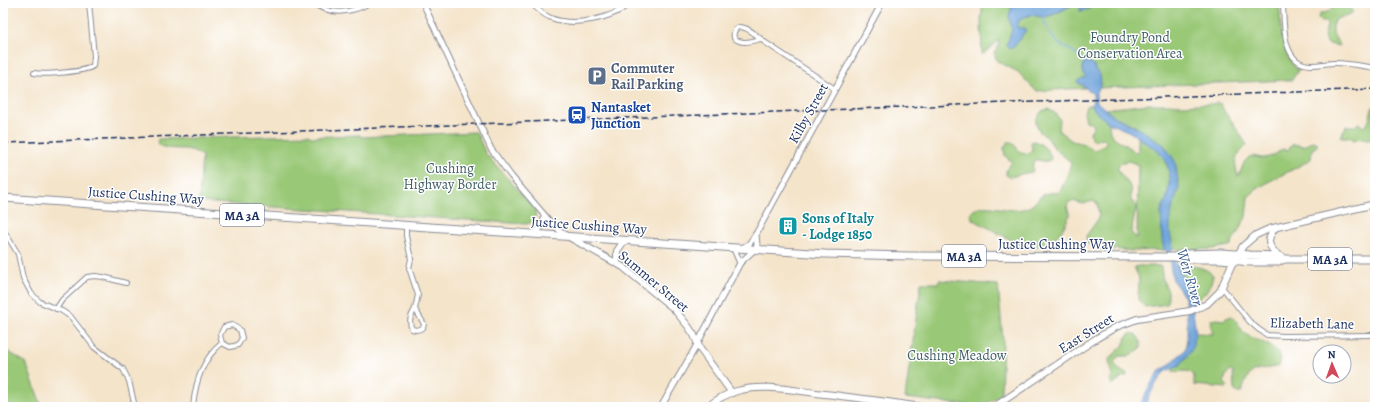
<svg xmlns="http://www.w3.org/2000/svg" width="1378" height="410" viewBox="0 0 1378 410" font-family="Alegreya,serif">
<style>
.green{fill:#99c876;stroke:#5a7c6a;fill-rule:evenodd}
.water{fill:#6ca1d9;stroke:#44689c}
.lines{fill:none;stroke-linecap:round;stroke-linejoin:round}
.stream{stroke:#6ca1d9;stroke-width:1.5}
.minor-casing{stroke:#888a94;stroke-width:6}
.tertiary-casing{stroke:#888a94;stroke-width:7}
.secondary-casing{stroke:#888a94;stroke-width:8}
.primary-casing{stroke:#888a94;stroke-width:9}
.minor{stroke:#fff;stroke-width:4}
.tertiary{stroke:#fff;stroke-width:5}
.secondary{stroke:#fff;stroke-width:6}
.primary{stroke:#fff;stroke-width:7}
.rail{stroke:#1b2f5e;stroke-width:1.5;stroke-dasharray:6 3;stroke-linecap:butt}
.labels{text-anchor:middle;stroke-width:3;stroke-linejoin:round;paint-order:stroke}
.shield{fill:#fff;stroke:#5f6d8e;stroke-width:1}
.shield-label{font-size:13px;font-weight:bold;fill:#1b2f5e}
.park-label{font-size:14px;fill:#415d65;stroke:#fff}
.service-label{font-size:14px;font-weight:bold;fill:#4e5e75;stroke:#fff;text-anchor:start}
.transit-label{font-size:14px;font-weight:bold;fill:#164399;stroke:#fff;text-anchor:start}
.street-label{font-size:14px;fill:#1b2f5e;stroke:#fff}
.culture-label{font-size:14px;font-weight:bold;fill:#0d838f;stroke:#fff;text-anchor:start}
.water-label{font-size:15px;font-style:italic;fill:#3b5d8f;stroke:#fff}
</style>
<rect width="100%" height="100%" fill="#fff"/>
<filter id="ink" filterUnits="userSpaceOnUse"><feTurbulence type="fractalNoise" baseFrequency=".025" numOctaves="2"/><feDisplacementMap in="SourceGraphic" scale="8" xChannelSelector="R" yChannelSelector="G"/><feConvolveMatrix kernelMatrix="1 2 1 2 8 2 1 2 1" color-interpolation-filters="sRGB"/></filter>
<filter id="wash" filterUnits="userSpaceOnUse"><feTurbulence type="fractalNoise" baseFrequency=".012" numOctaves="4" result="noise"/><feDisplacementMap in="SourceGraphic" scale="16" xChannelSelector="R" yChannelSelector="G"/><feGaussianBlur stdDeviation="0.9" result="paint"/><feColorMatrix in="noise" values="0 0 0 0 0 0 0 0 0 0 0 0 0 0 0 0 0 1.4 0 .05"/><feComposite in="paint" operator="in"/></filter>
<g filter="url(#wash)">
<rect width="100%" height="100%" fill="#f4e4ca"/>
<!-- green -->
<g class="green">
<path d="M 983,3 L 1013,3 L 1009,16 L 1012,30 L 1007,44 L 1019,28 L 1017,26 C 1018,21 1022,17 1027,16 C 1033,13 1039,18 1045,17 C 1057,15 1070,4 1080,4 L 1081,11 L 1083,11 L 1091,3 L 1279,3 L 1282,38 L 1287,55 L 1296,69 L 1299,69 L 1292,80 L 1099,88 L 1100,75 L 1086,77 L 1078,81 L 1078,83 L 1086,88 L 1036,91 L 1018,72 L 997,61 L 994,53 L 998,47 L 999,40 L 982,55 L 981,19 Z"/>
<path d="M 1339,3 L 1348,3 L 1352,10 L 1352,14 C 1345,18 1338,15 1333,23 L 1333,34 L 1340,46 L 1328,44 C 1321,35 1326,33 1327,24 L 1325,22 L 1321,22 L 1318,17 L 1321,13 L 1328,12 L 1332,7 L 1338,7 Z"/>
<path d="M 1217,103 L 1221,104 L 1225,113 L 1228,115 L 1247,145 C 1236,156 1233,160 1238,176 C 1242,171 1242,163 1247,159 C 1252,153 1259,159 1265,158 C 1271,157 1278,153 1282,149 L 1288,150 L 1293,144 L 1304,146 L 1313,141 L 1318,143 L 1316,147 L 1312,149 L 1311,159 C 1290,173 1265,180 1248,197 L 1246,217 L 1231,245 L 1229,246 L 1213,249 L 1177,250 L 1172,247 L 1164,247 L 1164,250 L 1132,251 L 1111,249 L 1097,249 L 1087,243 L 1086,236 L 1096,222 L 1099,216 L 1097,203 L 1093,201 L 1083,204 L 1072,201 L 1069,202 L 1067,206 L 1070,215 L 1061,232 L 1056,237 L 1034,248 L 1024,247 L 972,219 L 971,216 L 971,212 C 974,210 977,208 979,207 C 994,205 1009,212 1023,209 C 1042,204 1034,191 1058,193 C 1063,189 1070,168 1071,162 L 1055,149 L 1047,137 L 1039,131 L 1036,124 L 1036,119 L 1042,111 L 1048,109 L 1055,113 L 1060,120 L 1059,131 L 1072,141 L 1084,144 L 1093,150 L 1098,149 L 1106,143 L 1106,141 L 1103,138 L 1093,140 L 1091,138 L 1090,132 L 1094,126 L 1092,124 L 1086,121 L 1084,112 L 1086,106 L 1091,105 L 1097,113 L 1109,123 L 1110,132 L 1112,136 L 1138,154 L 1138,128 L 1126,121 L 1113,116 L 1105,109 L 1149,104 L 1169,104 L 1181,105 L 1199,104 L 1210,104 ZM 1126,161 L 1129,161 L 1138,165 L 1137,238 L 1132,234 C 1131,231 1135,210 1137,207 L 1131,200 C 1130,196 1132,191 1130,187 C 1127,178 1117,175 1118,165 Z"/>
<path d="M 1375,105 L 1375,140 L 1360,138 L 1354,140 L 1350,137 L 1341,137 L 1342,134 L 1346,126 L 1356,126 L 1359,123 L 1363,127 C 1373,122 1368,111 1375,105 Z"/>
<path d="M 476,132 L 486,154 L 535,209 C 537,217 534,223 526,224 L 199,202 L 202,156 C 199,154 195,151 191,150 C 180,147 164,152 157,142 L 158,139 L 308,135 L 311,137 L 360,135 L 361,137 Z"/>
<path d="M 1033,141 C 1040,142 1051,151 1051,159 C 1046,164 1040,159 1035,160 C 1031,164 1034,168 1032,172 C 1023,173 1017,176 1009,177 L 1006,175 L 1006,170 L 1012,162 L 1005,156 L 1004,148 L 1008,142 L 1012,142 L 1021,153 L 1027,154 L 1032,150 L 1031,142 Z"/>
<path d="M 1177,265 C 1190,266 1203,265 1213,275 C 1213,284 1202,299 1194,302 L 1183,276 Z"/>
<polygon points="1139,266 1160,266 1161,268 1163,281 1168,291 1168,303 1167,304 1145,307 1138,300 1139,278 1134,267"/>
<path d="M 939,280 L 998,285 L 1003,340 L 1001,395 C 987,404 981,406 965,405 L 905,398 L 921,283 L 938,283 Z"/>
<path d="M 1230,316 C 1238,319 1239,329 1246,334 C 1256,342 1287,346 1278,366 C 1267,370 1254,366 1248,377 C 1244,383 1244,388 1241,393 L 1238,393 L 1234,390 L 1233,372 L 1231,371 L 1226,375 L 1224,382 L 1228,387 L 1227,388 L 1194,385 L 1194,376 L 1192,373 L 1186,371 L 1173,372 L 1173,368 C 1186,361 1190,345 1196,333 L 1213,334 L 1210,323 L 1211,320 L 1217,319 L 1223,320 Z"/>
<path d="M 1132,333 C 1139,335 1141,341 1141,348 L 1130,356 L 1119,356 L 1114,362 L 1118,369 L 1127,374 L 1127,376 L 1122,377 L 1112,385 C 1109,380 1113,377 1112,372 C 1111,367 1109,364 1109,359 L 1123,346 L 1127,336 Z"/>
<polygon points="3,348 26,363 42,407 3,407"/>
</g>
<!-- water -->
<g class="water">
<path d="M 1013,3 L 1091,3 L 1089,9 L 1080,11 L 1080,4 C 1070,3 1057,15 1045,17 C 1039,18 1034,13 1027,16 C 1022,17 1018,21 1017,26 L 1019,28 L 1025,28 L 1026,30 L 1015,46 L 1010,49 L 1008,47 L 1007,44 L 1012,30 L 1009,16 Z"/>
<path d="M 1087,61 L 1094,65 L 1095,68 L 1095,70 C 1103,74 1102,87 1096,93 L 1097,102 L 1113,116 L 1143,131 L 1164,145 L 1175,161 L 1179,187 L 1170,215 L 1170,232 L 1173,248 L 1171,251 C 1176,269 1188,284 1194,302 L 1192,305 L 1196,333 L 1193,341 L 1194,346 L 1191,351 L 1180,365 L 1164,372 L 1154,387 L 1144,407 L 1137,407 L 1140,405 L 1152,382 L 1161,369 L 1167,367 L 1185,350 L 1187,338 L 1187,306 L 1184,296 L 1173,281 L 1170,264 L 1171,263 L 1167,251 L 1164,250 L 1162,240 L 1161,211 L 1167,198 L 1170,177 L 1166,161 L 1158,151 L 1130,132 L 1109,123 L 1097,113 L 1091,105 L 1093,101 L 1093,94 L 1081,84 L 1078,83 L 1077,81 L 1086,77 C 1082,72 1081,68 1085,62 Z"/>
</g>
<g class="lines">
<!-- stream -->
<g class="stream">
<path d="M 1043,17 C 1045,26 1052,38 1059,44 C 1070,51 1076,51 1085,62"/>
<polyline points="3,394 6,397 8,407"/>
</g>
</g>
</g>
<g filter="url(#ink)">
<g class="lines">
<defs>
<g id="minor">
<path d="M 313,3 C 331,16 352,13 370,3"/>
<path d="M 531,3 C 537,9 543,15 551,18 C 573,27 613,19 630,3"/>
<path d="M 1283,3 C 1284,21 1282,58 1304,64 C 1313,67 1325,63 1335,63 C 1348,63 1362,66 1375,68"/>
<path d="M 761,39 C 752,41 742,45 734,38 C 733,33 734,29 739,27 C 749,27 758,37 766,43 L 835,89"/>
<path d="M 34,73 C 44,75 85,72 93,66 L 94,56 L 89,3"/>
<path d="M 406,226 L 406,236 L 411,259 L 409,268 L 418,295 L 415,309 L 424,324 L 423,328 L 417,330 L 412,329 C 408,321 411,316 415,309"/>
<polyline points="3,229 18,254 23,278 31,293 40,302 62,311 71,317 94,347 123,369 129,381 135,407"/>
<polyline points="1222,287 1249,321 1258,329 1267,335 1284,336 1375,335"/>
<polyline points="56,309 62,300 87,277 95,276 103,277 126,283"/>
<polyline points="185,407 194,407"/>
<path d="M 193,407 C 195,383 203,358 222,343 L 230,347 L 238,345 L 242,338 L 240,330 L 232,325 L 224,327 L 220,335 L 222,343"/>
</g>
<g id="tertiary">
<polyline points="423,3 491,149 511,176 552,224 567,236"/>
<path d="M 532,234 C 541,230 545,224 544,215"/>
<polyline points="756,234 757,245 760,250"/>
<polyline points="742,248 749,244 756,234 882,3"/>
<polyline points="734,249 740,263"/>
<polyline points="661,407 694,350 740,263 754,250"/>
</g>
<g id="secondary">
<path d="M 1275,228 C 1266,240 1267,246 1279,256"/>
<polyline points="569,237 623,267 674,309 688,326 694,335 700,349 732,393"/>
<polyline points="617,263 617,251 624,241"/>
<path d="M 707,407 C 716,400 726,394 737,391 C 762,384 791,390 816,393 C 852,397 887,402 923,407"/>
<polyline points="994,407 1097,338 1116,327 1137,319 1190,311 1207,304 1220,291 1231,266 1243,246 1256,235 1269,229 1375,204"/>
</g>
<g id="primary">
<polyline points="3,198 825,254 910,256 1175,257 1185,259 1221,259 1250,262 1278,262 1284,259 1375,259"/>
<polyline points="1178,256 1186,254 1221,253 1250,255 1279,256 1284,259"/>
</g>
</defs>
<!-- minor casing -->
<use href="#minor" class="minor-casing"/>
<!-- tertiary casing -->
<use href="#tertiary" class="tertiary-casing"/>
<!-- secondary casing -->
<use href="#secondary" class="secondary-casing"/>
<!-- primary casing -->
<use href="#primary" class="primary-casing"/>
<!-- minor -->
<use href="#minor" class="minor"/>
<!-- tertiary -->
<use href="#tertiary" class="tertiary"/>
<!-- secondary -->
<use href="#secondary" class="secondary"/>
<!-- primary -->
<use href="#primary" class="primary"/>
<!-- rail -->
<polyline class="rail" points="3,143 824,110 1375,89"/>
</g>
</g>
<!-- icons -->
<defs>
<symbol id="parking-square" viewBox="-11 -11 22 22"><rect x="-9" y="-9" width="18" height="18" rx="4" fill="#5c6f8a" stroke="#fff"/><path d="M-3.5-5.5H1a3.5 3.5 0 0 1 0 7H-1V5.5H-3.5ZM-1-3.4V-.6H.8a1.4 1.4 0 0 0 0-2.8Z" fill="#fff"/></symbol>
<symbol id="station-square" viewBox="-11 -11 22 22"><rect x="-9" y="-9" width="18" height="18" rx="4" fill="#1a4fb4" stroke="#fff"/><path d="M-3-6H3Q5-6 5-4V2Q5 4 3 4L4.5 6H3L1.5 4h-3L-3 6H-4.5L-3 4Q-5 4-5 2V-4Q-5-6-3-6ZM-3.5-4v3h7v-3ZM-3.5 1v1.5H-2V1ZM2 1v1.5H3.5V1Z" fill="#fff"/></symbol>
<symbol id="building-square" viewBox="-11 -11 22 22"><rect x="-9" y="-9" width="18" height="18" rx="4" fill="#0f9aa8" stroke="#fff"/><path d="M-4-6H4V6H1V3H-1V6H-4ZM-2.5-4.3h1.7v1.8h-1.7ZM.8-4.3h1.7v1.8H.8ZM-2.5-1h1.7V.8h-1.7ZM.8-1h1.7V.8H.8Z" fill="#fff"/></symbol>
</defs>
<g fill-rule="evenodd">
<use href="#parking-square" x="586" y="65" width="22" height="22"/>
<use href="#station-square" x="566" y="104" width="22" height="22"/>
<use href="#building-square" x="777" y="215" width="22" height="22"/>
</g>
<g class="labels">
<!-- shield labels -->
<g class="shield">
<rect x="220" y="204" width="44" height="22" rx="3"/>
<rect x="942" y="245" width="44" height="22" rx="3"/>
<rect x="1308" y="248" width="44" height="22" rx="3"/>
</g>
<g class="shield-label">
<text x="242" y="220">MA 3A</text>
<text x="964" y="261">MA 3A</text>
<text x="1330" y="264">MA 3A</text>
</g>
<!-- park labels -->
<g class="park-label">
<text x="1130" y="42">Foundry Pond<tspan x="1130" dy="16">Conservation Area</tspan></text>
<text x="450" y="173">Cushing<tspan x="450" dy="16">Highway Border</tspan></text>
<text x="957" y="360">Cushing Meadow</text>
</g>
<!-- service labels -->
<g class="service-label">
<text x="611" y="73">Commuter<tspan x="611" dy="16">Rail Parking</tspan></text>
</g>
<!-- transit labels -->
<g class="transit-label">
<text x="591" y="112">Nantasket<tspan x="591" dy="16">Junction</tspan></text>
</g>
<!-- street labels -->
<g class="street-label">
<text transform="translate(808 113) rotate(-61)" y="5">Kilby Street</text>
<text transform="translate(146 195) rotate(4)" y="5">Justice Cushing Way</text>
<text transform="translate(589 225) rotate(4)" y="5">Justice Cushing Way</text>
<text x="1056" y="249">Justice Cushing Way</text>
<text transform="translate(654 281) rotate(40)" y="5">Summer Street</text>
<text transform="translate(1312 323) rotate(1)" y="5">Elizabeth Lane</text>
<text transform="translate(1086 333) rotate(-32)" y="5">East Street</text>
</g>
<!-- culture labels -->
<g class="culture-label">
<text x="802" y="223">Sons of Italy<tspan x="802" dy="16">- Lodge 1850</tspan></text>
</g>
<!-- water labels -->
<g class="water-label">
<text transform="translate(1190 277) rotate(73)" y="5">Weir River</text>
</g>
</g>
<!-- margin -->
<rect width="1378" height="410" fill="none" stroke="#fff" stroke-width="16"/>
<!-- north arrow -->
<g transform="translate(1332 364) rotate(358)"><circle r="19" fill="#ffffff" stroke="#a4acbf"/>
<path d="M0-3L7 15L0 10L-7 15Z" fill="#d1495b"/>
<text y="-6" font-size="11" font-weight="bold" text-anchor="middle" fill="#1b2f5e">N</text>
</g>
</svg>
